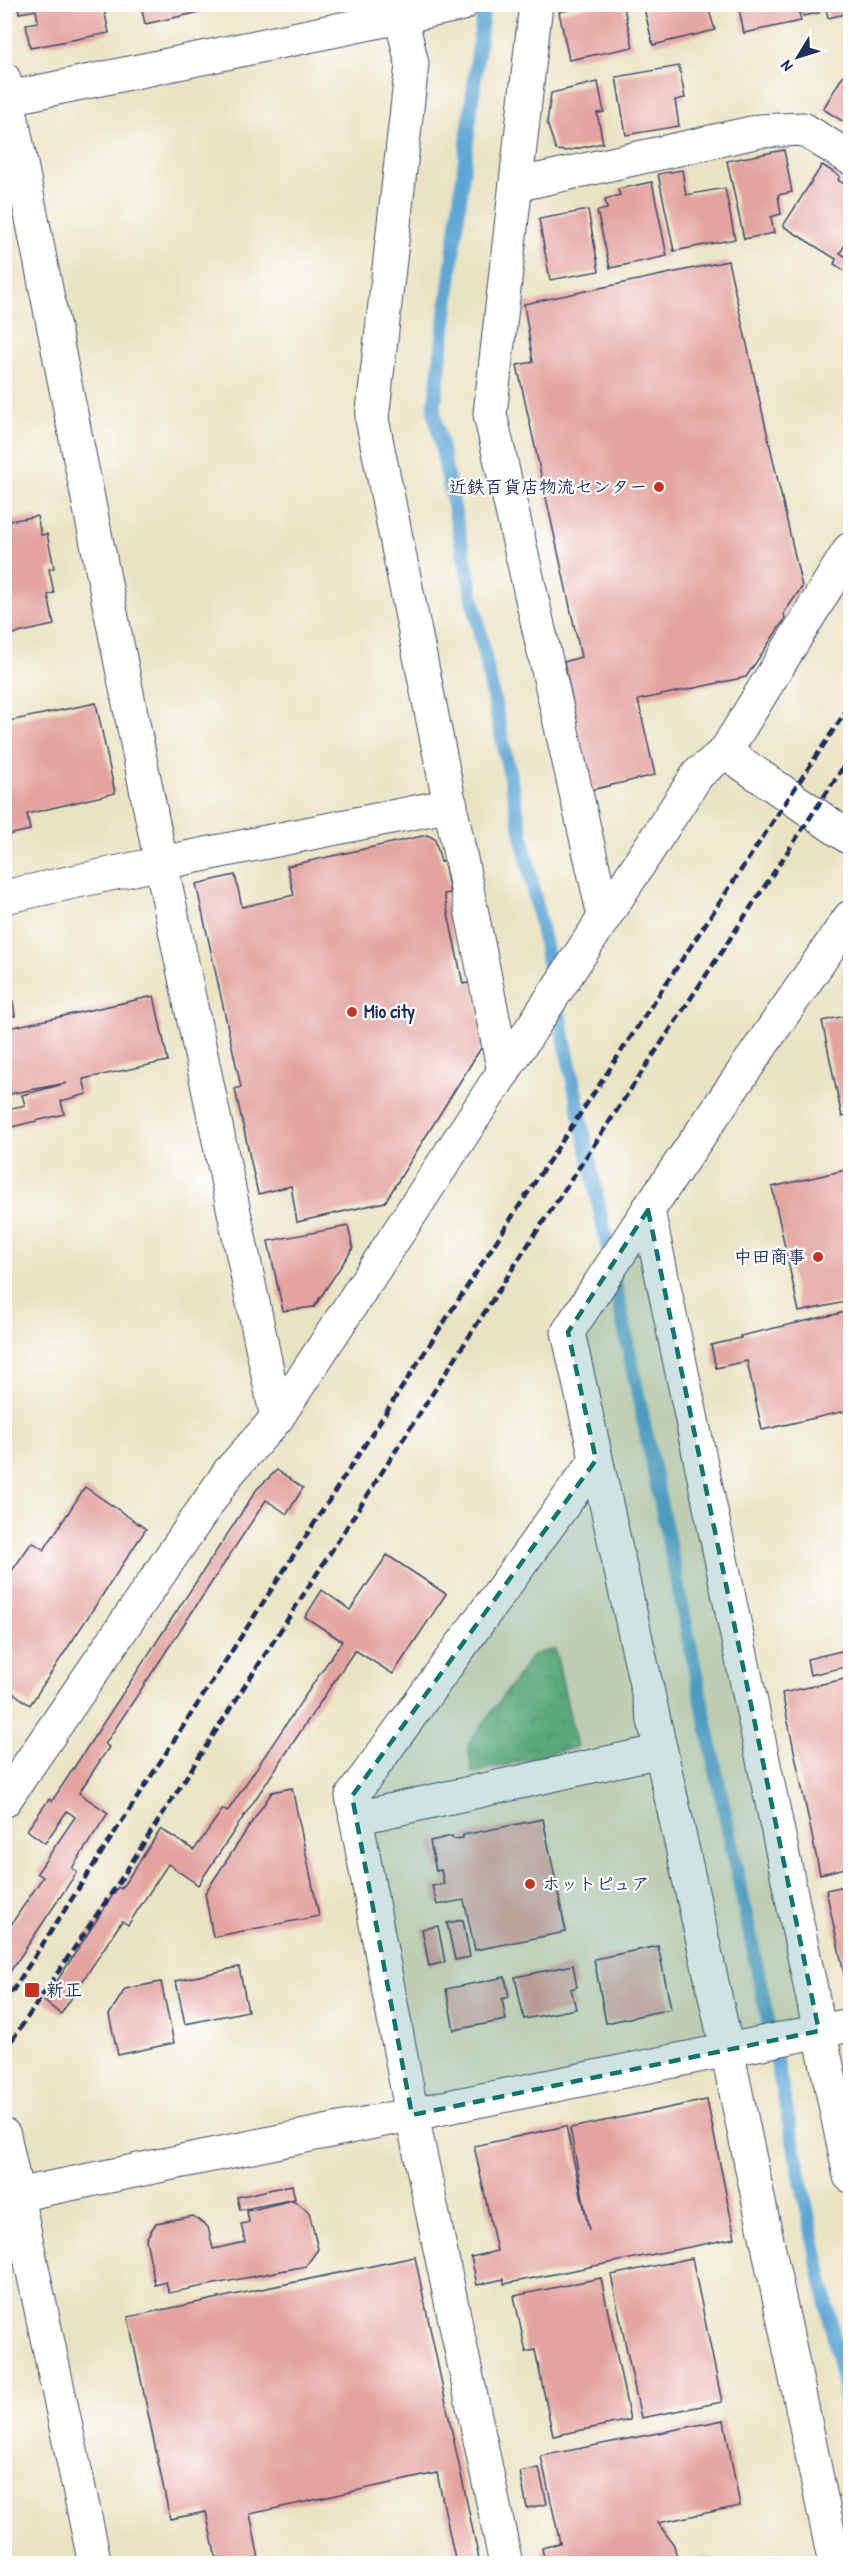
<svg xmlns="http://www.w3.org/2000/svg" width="855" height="2568" viewBox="0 0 855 2568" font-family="'Patrick Hand','Klee One',sans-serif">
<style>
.forest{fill:url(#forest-crowns);stroke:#44726e;stroke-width:1.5}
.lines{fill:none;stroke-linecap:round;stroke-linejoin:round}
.stream{stroke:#5da6d4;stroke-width:14}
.building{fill:#e3a39e}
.minor-casing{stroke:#3a4a6d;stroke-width:35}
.minor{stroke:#fff;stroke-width:33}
.rail{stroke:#1b2f5e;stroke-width:4.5;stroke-dasharray:9 4.5;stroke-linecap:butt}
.marked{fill:#0f766e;fill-opacity:0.2;stroke:#0f766e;stroke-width:4.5;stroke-dasharray:12 8;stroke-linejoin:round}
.poi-dot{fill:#c8321e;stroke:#fff;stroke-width:2}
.labels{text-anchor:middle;stroke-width:4.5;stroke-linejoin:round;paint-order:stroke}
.poi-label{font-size:18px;font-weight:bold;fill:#1b2f5e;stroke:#fff;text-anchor:start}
</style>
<defs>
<pattern id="forest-crowns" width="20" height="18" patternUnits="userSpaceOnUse" patternTransform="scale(1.5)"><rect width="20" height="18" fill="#6db67d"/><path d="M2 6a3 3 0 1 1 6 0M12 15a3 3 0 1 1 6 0" fill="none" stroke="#59946a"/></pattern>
</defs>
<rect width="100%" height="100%" fill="#fff"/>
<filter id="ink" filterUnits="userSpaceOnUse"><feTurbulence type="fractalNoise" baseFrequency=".0167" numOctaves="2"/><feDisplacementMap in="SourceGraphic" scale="12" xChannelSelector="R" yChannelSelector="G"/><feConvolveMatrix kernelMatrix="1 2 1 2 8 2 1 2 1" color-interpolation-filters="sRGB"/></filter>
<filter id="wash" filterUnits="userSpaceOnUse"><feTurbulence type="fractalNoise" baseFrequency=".008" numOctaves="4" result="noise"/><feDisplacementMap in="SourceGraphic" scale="24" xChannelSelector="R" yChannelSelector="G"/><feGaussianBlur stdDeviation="1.35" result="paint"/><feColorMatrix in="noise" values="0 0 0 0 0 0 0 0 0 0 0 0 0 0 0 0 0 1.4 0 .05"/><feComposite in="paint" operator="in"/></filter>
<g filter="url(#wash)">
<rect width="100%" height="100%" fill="#eae3c2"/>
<!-- forest -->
<polygon class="forest" points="555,1649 577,1747 472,1773 468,1744 533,1655"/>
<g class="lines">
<!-- stream -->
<polyline class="stream" points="484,4 434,411 850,2416"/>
</g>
<g id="blocks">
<!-- building -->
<g class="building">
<polygon points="18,4 103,4 109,33 30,48 26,24 38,22 36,10 19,13"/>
<polygon points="595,4 623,4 633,47 569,60 559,12"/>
<polygon points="643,4 707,4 715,30 653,45"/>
<polygon points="738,4 797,4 801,21 744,33"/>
<polygon points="800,4 817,4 819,13 803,16"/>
<polygon points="825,4 850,4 850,13 828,18"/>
<polygon points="141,5 222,5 223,7 145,24"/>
<polygon points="850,64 850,126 823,109"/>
<polygon points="679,66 685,98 675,100 679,126 626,135 616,77"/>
<polygon points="598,82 604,112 597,113 603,143 566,151 556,150 547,123 551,93"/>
<polygon points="784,150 792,192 778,195 781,214 771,217 774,233 744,239 727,161"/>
<polygon points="822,165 840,176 838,180 850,188 850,237 840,253 848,258 850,253 850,274 834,264 836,259 783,226"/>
<polygon points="682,170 686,195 725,188 735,239 674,251 658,174"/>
<polygon points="652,182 667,256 610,268 597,211 607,209 605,199 620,195 618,189"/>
<polygon points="588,210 599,271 550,280 539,219"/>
<polygon points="728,261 802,587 784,613 785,619 746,677 638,700 655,775 591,790 564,662 581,657 517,365 533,362 524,304"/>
<polygon points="37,516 41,535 47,534 54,568 49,569 54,593 48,595 54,625 4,636 4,522"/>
<polygon points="96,703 115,793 27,814 30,830 4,836 4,722"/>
<polygon points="427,835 435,839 441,862 444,861 450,893 444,894 463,984 473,982 486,1040 385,1202 297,1222 291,1186 258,1194 235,1089 241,1087 196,884 235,875 242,907 294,895 287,866"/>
<polygon points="847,971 850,971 848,1004 843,976"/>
<polygon points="154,996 168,1061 83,1079 87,1094 61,1101 64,1114 4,1129 4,1110 25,1105 22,1095 67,1083 4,1095 4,1029"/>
<polygon points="13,1001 15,1016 4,1018 4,1003"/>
<polygon points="850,1015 850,1115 842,1117 822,1021"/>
<polygon points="850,1169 850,1301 799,1312 772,1187"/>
<polygon points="348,1226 353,1248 314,1307 283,1311 268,1241"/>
<polygon points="850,1311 850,1410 762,1430 747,1361 716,1368 711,1345 741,1338 740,1336"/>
<polygon points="277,1470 303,1488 287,1514 266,1500 105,1744 109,1747 79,1793 108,1813 72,1868 77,1872 4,1981 4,1935 43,1877 37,1873 75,1817 67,1811 45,1843 27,1830 49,1799 52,1801 257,1489"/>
<polygon points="85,1487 146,1529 30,1705 5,1687 4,1582 32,1542 44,1550"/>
<polygon points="387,1555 446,1594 393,1674 355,1650 198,1885 168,1864 128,1925 122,1921 61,2014 44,2001 118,1887 121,1889 161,1829 194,1850 223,1809 227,1812 342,1641 305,1617 322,1590 350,1610"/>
<polygon points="850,1649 850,1666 810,1675 807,1659"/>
<polygon points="849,1678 850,1867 820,1874 782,1693"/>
<polygon points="292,1788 319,1916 213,1937 205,1893 272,1792"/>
<polygon points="543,1819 566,1932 475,1950 464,1900 437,1905 432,1886 444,1884 441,1870 436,1871 430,1841 452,1836 453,1839 463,1838 463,1835"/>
<polygon points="850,1885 850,1977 845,1978 826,1890"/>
<polygon points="463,1920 470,1957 455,1960 447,1923"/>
<polygon points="438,1926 445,1962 429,1966 422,1929"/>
<polygon points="658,1946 671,2009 606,2023 594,1959"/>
<polygon points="573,1965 577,1987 571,1989 576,2009 524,2019 515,1977"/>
<polygon points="239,1967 248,2011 185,2024 176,1981"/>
<polygon points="505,1977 509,1997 502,1999 506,2020 454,2030 446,1989"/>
<polygon points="161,1982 174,2043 118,2055 109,2015 125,1989"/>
<polygon points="707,2100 735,2238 504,2284 504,2279 477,2285 471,2257 497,2251 474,2146 566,2126 589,2230 570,2128"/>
<polygon points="292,2185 295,2199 240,2210 237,2197"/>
<polygon points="293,2200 309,2212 318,2249 306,2266 169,2293 166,2282 155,2285 146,2239 156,2223 193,2216 208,2227 213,2249 245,2242 241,2224 249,2222 247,2211"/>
<polygon points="415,2257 480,2564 456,2564 437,2473 250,2514 260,2564 217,2564 206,2512 170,2519 128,2317"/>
<polygon points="692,2258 722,2402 641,2418 611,2275"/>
<polygon points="601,2278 630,2420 553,2436 535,2350 526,2352 514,2296"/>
<polygon points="724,2420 740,2506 658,2523 674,2545 678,2562 707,2556 709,2564 545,2564 542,2548 560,2543 541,2456"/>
<polygon points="539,2468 547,2504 527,2508 520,2472"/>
</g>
</g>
</g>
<g filter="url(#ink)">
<use href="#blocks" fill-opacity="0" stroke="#3a4a6d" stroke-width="1.5"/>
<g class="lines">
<defs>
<g id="minor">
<polyline points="536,4 490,414 604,916"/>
<polyline points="401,16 412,64 372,419 504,1072"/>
<polyline points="4,79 161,863 4,897"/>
<polyline points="4,99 462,4"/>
<polyline points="516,185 760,131 803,129 850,158"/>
<polyline points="725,752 850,838"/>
<polyline points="850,917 648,1210 850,2176"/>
<polyline points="648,1210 568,1332 727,2050 835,2564"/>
<polyline points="277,1418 161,863 451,805"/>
<polyline points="4,1801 229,1472 277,1418 698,774 725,752 850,549"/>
<polyline points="356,1818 661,1751"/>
<polyline points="4,2135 95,2564"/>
<polyline points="4,2213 16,2195 850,2025"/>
<polyline points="506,2564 412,2115 352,1796 596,1460"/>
</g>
</defs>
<!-- minor casing -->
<use href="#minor" class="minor-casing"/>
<!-- minor -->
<use href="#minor" class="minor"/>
<!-- rail -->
<g class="rail">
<polyline points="4,2004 510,1220 850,705"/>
<polyline points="4,2052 119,1882 522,1254 850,757"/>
</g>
</g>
</g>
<!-- marked area -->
<path class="marked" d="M 648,1210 L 819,2031 L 412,2115 L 352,1796 L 596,1460 L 568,1332 Z"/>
<!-- markers -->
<g class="poi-dot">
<circle cx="659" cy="487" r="6"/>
<circle cx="352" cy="1012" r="6"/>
<circle cx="818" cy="1257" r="6"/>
<circle cx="530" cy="1884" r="6"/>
<rect x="24" y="1982" width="16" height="16" rx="3"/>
</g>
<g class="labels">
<!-- poi labels -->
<g class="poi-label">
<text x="647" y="493" text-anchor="end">近鉄百貨店物流センター</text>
<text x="364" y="1018">Mio city</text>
<text x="806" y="1263" text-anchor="end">中田商事</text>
<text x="542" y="1890">ホットピュア</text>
<text x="46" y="1996">新正</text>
</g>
</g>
<!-- margin -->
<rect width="855" height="2568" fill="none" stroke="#fff" stroke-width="24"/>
<!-- north arrow -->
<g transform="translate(798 57) rotate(232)" stroke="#ffffff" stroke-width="4.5" paint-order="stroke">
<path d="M0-4.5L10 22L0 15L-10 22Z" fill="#1b2f5e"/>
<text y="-9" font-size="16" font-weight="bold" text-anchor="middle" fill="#1b2f5e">N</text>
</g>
</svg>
